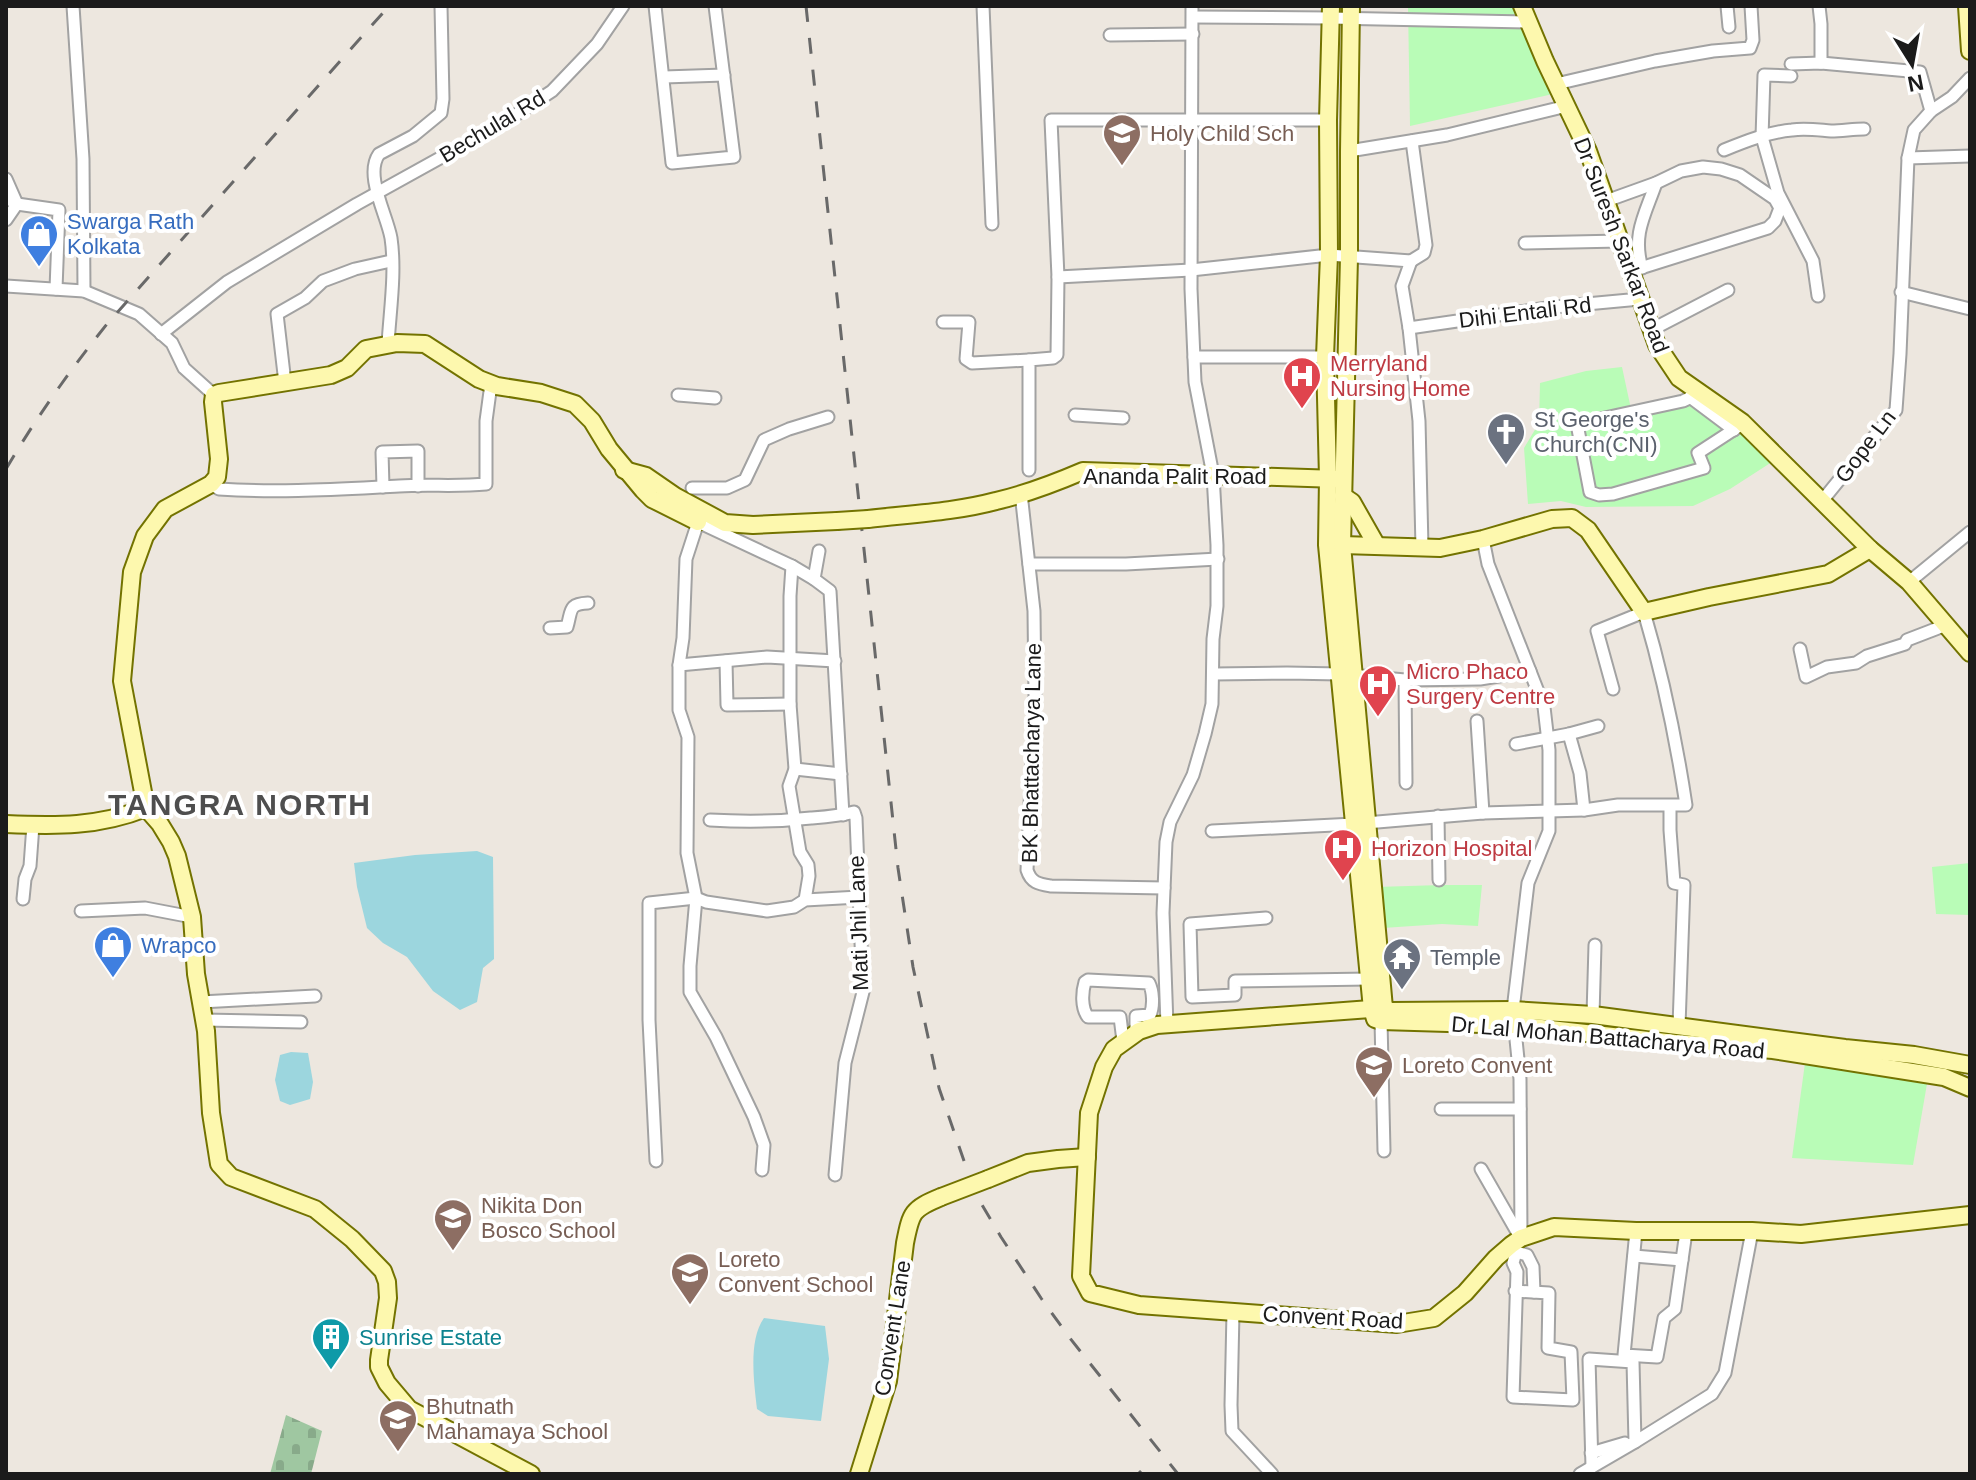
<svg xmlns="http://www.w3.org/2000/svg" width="1976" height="1480" viewBox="0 0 1976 1480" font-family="Helvetica,sans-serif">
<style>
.cemetery{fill:url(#cemetery-stones)}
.park{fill:#b9fcb7}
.water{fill:#9cd6de}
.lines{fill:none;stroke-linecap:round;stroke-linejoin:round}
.street-casing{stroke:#a2a2a2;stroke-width:15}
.secondary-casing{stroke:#737300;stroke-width:20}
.street{stroke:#fff;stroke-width:11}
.secondary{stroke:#fdf8ae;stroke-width:16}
.rail{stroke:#696969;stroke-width:3;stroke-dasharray:16 16;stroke-linecap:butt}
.secondary-bridge-casing{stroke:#737300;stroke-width:20;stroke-linecap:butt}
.secondary-bridge{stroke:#fdf8ae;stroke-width:16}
.labels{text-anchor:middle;stroke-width:8;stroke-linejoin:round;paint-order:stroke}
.street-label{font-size:22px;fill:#1b1b1b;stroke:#fff}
.education-label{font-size:22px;fill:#785e54;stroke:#fff;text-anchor:start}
.shop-label{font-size:22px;fill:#366cbe;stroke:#fff;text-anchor:start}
.health-label{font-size:22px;fill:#be3a42;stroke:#fff;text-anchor:start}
.worship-label{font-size:22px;fill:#5b616d;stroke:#fff;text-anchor:start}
.culture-label{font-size:22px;fill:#0d838f;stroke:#fff;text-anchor:start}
.district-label{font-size:30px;font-weight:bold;letter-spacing:2px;fill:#4e4e4e;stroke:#fff}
</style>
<defs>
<pattern id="cemetery-stones" width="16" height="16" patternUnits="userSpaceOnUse" patternTransform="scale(2)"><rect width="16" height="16" fill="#9fc7a1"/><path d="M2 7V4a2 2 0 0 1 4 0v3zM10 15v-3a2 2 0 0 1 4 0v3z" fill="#88aa8a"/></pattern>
</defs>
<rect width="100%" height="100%" fill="#ede7df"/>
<!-- cemetery -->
<polygon class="cemetery" points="286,1415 322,1431 311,1474 270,1474"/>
<!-- park -->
<g class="park">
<polygon points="1408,6 1512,6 1553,94 1410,126"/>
<polygon points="1622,367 1631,409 1689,392 1775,460 1730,489 1693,506 1586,507 1561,501 1528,504 1524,448 1539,423 1540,383 1586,371"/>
<polygon points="1970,863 1970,915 1936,914 1932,867"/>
<polygon points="1441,885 1482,885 1478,926 1442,924 1383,928 1376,887"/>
<polygon points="1805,1063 1928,1078 1913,1165 1792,1158"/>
</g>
<!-- water -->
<g class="water">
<polygon points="477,851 493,857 494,959 483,968 477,1002 460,1010 433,991 407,957 383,943 367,928 357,887 354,863 415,855"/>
<polygon points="291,1052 308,1053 313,1082 310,1099 290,1105 280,1101 275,1080 280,1055"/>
<path d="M 764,1318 L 825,1326 L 829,1359 L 821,1421 L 768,1416 L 757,1409 C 754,1383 748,1340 764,1318 Z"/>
</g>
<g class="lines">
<defs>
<g id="street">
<polyline points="73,6 83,159 84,291"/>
<polyline points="655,6 672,163 734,157 715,6"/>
<polyline points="983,6 992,224"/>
<polyline points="1727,6 1729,27"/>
<polyline points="1819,6 1821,24 1821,63"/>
<polyline points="1193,17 1330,18 1528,22"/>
<polyline points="1110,35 1193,34"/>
<polyline points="1791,64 1821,63 1920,72 1931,111"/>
<polyline points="1791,76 1764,75 1762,137 1778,193 1813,261 1818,296"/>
<polyline points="664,77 724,75"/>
<polyline points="1556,84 1655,61 1713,51 1750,48 1753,40 1751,6"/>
<polyline points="1328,120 1051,120 1058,277 1191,270 1329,255 1411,261 1402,286 1409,328 1419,421 1422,547"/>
<path d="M 1724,150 C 1746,141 1769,132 1792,130 C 1805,128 1818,130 1831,131 C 1842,131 1853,129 1864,129"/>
<polyline points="1349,151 1447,135 1567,106"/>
<polyline points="1908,158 1970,156"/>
<polyline points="6,179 17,204 6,220"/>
<polyline points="6,198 17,204 59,210 56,289"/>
<polyline points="1606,201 1656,183 1681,171 1703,167 1721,169 1740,175 1775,199 1780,208 1775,221 1768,228 1631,271"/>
<polyline points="1525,243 1620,241"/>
<polyline points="1411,261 1424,253 1426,245 1412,141"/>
<path d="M 1642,268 C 1632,234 1645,215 1656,183"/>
<polyline points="6,286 84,291 139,314 172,343 184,368 214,395"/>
<polyline points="1901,292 1970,309"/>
<polyline points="943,322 969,322 966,359 972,363 1029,360"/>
<polyline points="1409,328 1554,307 1640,299"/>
<polyline points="1651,330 1728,290"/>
<polyline points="161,334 227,282 357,204 505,122 552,91 597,44 623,6"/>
<path d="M 388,344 C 390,310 396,272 391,238 C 387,215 364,175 379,154 L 413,136 L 441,113 L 443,99 L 441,6"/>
<polyline points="1194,357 1325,357"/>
<polyline points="285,383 277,314 305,298 323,281 355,269 391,261"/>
<polyline points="1700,393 1683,401 1577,424 1590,492 1599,495 1613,494 1704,468 1698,453 1744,423"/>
<polyline points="678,395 715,398"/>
<polyline points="1690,397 1734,430"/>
<polyline points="1075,415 1123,418"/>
<polyline points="1029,470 1029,360 1053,358 1057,355 1058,277"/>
<path d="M 211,484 L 219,489 C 280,493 338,489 399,486 C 428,484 457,487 486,484 L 486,421 L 491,384"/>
<polyline points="383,487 382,452 418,451 418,486"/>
<polyline points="692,488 727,488 745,480 764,440 789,429 828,417"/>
<path d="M 1021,493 L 1034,611 L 1035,696 L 1027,870 C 1031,883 1039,884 1051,886 L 1164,888"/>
<polyline points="1822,501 1896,410 1900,354 1908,158 1914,130 1931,111 1952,97 1970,78"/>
<polyline points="1483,539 1488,564 1544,707 1549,750 1549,831 1528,883 1513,1010 1520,1079 1521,1238"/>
<polyline points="819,551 814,579 830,591 843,815"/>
<polyline points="1029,564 1126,564 1218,559"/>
<polyline points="792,566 790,596 790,704 795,769 789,786 800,852 808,865 809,876 805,900"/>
<polyline points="1909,582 1970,532"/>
<path d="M 550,628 L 567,627 C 572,610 568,604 588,603"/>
<polyline points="1800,649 1806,677 1827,667 1856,663 1867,656 1905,644 1907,640 1946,625"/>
<polyline points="726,661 727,705 790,704"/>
<polyline points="679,665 767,657 835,661"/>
<polyline points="1214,674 1287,673 1340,674 1405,680 1480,679 1530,671"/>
<polyline points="1405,680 1406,783"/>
<polyline points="1477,721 1483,813"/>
<polyline points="1569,734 1580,773 1584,810"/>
<polyline points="1516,744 1569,734 1598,726"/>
<polyline points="795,769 841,774"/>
<polyline points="1670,806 1670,830 1674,883 1684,885 1679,1026"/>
<polyline points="1438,816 1439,880"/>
<path d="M 710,820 C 746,822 775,822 811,818 C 825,817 840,816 854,812 L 856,818 L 863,992 L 845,1063 L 835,1175"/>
<path d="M 1212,831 L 1354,824 L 1483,813 L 1584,810 L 1618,805 L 1686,805 C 1676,739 1663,676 1644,612 L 1597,631 L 1613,689"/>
<polyline points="23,899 25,879 30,866 33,825"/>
<polyline points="81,911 145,908 192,917"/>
<polyline points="1266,918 1190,924 1192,997 1235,995 1235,981 1369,979"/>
<polyline points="201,1002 315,996"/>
<polyline points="1593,1015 1595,945"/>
<polyline points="204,1020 301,1022"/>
<polyline points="1381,1021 1384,1151"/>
<polyline points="1167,1025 1163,913 1166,842 1170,822 1193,775 1205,734 1212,704 1213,639 1217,606 1217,545 1213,475 1195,382 1191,289 1192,6"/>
<path d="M 1123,1041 L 1120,1017 L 1088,1017 C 1081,1008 1082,992 1085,982 L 1088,980 L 1149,983 C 1153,991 1154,1006 1150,1015 L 1136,1016 L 1136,1033"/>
<polyline points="1441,1109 1520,1109"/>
<polyline points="656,1161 649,1020 649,903 696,898 706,902 767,911 794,907 805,900 859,897"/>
<polyline points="1481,1169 1520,1237"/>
<polyline points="762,1170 764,1145 754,1117 716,1037 690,992 690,966 696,898 687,853 688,737 679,710 679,665 683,638 686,559 698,522 792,566 814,579"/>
<polyline points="1636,1231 1624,1355 1657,1357 1664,1318 1675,1309 1686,1232"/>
<polyline points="1513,1248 1516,1252 1527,1255 1533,1267 1534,1292"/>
<polyline points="1634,1256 1682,1260"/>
<polyline points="1515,1291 1549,1293 1548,1348 1571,1352 1573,1400 1513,1397 1517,1272 1513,1263 1516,1252"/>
<polyline points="1233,1312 1231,1405 1232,1431 1272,1474"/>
<polyline points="1591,1453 1625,1443"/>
<polyline points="1592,1467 1589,1359 1633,1362 1635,1442"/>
<polyline points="1580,1474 1635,1442 1712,1394 1725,1373 1752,1231"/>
</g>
<g id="secondary">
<polyline points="1331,6 1328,120 1329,255 1325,357 1328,478 1327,545 1372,1009 1375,1019 1381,1021 1515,1025 1675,1043 1773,1050 1944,1077 1970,1088"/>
<polyline points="1351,6 1349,151 1349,257 1342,545 1384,1008"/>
<polyline points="1522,6 1545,61 1588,151 1657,345 1679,378 1742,422 1870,549 1909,582 1970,653"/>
<polyline points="1967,6 1970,51"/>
<polyline points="624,470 646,476 675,496 725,523 753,525 837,521"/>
<polyline points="1343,496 1352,502 1377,546"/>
<path d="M 868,519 C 910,514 955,512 996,501 C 1026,494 1055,483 1083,471 L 1338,479"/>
<polyline points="1342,545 1440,548 1483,539 1552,519 1572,518 1588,530 1644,612 1709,597 1828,574 1870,549"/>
<path d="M 6,824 C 57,826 98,827 146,808"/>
<polyline points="1970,1065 1914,1055 1845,1048 1593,1015 1513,1010 1391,1011 1384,1008 1157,1025 1139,1031 1114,1049 1104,1067 1089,1113 1081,1276 1090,1293 1139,1305 1397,1324 1434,1318 1465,1293 1496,1258 1511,1245 1521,1238 1554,1227 1636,1231 1752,1231 1801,1234 1970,1215"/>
<polyline points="988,1179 1028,1163 1058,1159 1087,1157"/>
<polyline points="531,1474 409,1409 387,1383 379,1367 379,1360 388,1298 387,1282 383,1271 352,1239 315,1209 231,1177 219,1164 211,1113 206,1031 196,974 192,917 177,856 171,842 160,824 146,808 122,681 132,572 145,536 165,509 211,484 217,477 219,459 213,402 214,395 219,393 331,375 347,368 366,349 397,343 425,344 479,379 497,386 541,393 575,404 592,421 609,449 643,490 652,499 698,522"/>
<path d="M 859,1474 L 888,1381 L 905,1243 C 911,1212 912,1209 941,1197"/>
</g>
</defs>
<!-- street casing -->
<use href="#street" class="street-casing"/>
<!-- secondary casing -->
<use href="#secondary" class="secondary-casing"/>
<!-- street -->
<use href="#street" class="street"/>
<!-- secondary -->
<use href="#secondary" class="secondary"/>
<!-- rail -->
<g class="rail">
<polyline points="806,6 898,868 913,967 939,1088 975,1193 1001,1237 1041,1298 1069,1337 1178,1474"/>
<path d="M 6,469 C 36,418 70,370 107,324 L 389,6"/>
<polyline points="1139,1471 1142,1474"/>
</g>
<defs>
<g id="secondary-bridge">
<polyline points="837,521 868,519"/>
<polyline points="941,1197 988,1179"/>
</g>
</defs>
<!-- secondary-bridge casing -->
<use href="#secondary-bridge" class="secondary-bridge-casing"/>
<!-- secondary-bridge -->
<use href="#secondary-bridge" class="secondary-bridge"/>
</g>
<!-- icons -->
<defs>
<symbol id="school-pin" viewBox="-11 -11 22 30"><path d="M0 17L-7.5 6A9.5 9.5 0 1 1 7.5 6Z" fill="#8d6e63" stroke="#fff"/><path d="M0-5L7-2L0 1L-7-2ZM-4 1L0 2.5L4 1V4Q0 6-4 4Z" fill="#fff"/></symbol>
<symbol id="shop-pin" viewBox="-11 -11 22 30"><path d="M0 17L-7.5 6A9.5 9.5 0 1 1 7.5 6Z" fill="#3f7fe0" stroke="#fff"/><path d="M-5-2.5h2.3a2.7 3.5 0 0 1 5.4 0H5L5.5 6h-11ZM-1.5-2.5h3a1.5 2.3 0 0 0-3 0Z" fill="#fff"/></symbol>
<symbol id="hospital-pin" viewBox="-11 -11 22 30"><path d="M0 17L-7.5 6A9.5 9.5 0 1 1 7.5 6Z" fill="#e0444e" stroke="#fff"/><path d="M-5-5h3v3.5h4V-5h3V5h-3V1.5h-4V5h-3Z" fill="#fff"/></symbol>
<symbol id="church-pin" viewBox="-11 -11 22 30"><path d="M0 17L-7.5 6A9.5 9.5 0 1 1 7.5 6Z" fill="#6b7280" stroke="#fff"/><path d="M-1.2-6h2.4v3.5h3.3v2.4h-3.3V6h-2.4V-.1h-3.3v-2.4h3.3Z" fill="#fff"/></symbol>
<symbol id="temple-pin" viewBox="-11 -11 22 30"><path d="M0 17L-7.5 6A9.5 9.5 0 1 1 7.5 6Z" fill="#6b7280" stroke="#fff"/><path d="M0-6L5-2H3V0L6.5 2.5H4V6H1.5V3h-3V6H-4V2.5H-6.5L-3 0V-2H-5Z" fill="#fff"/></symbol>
<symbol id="building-pin" viewBox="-11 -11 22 30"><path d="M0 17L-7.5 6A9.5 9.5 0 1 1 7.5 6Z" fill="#0f9aa8" stroke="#fff"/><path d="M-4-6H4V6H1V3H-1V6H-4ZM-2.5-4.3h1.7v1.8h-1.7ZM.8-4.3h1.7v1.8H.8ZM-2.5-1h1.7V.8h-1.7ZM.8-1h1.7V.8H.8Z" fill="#fff"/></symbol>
</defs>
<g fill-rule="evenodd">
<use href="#school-pin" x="1100" y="111" width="44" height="60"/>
<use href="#shop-pin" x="17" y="212" width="44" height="60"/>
<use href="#hospital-pin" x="1280" y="354" width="44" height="60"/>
<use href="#church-pin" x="1484" y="410" width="44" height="60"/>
<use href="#hospital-pin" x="1356" y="662" width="44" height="60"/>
<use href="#hospital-pin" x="1321" y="826" width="44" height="60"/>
<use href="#shop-pin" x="91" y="923" width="44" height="60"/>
<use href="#temple-pin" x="1380" y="935" width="44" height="60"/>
<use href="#school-pin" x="1352" y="1043" width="44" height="60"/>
<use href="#school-pin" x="431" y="1196" width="44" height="60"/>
<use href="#school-pin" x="668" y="1250" width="44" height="60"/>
<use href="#building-pin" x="309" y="1315" width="44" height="60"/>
<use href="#school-pin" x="376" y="1397" width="44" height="60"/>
</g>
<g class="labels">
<!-- street labels -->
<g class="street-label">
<text transform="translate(492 126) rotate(-31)" y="8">Bechulal Rd</text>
<text transform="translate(1622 245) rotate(69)" y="8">Dr Suresh Sarkar Road</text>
<text transform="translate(1525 312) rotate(-7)" y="8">Dihi Entali Rd</text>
<text transform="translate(1865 446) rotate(-53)" y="8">Gope Ln</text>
<text x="1175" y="484">Ananda Palit Road</text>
<text transform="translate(1031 753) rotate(-89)" y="8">BK Bhattacharya Lane</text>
<text transform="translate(858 923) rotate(-92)" y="8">Mati Jhil Lane</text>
<text transform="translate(1608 1037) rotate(5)" y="8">Dr Lal Mohan Battacharya Road</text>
<text transform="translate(1333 1317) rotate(3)" y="8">Convent Road</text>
<text transform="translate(892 1328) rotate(-81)" y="8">Convent Lane</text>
</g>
<!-- education labels -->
<g class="education-label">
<text x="1150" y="141">Holy Child Sch</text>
<text x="1402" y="1073">Loreto Convent</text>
<text x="481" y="1213">Nikita Don<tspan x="481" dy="25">Bosco School</tspan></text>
<text x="718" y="1267">Loreto<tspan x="718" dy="25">Convent School</tspan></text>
<text x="426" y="1414">Bhutnath<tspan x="426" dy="25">Mahamaya School</tspan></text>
</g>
<!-- shop labels -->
<g class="shop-label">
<text x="67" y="229">Swarga Rath<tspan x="67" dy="25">Kolkata</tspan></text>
<text x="141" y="953">Wrapco</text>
</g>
<!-- health labels -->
<g class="health-label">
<text x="1330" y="371">Merryland<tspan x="1330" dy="25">Nursing Home</tspan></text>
<text x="1406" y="679">Micro Phaco<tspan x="1406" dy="25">Surgery Centre</tspan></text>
<text x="1371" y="856">Horizon Hospital</text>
</g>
<!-- worship labels -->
<g class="worship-label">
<text x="1534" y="427">St George's<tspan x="1534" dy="25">Church(CNI)</tspan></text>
<text x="1430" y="965">Temple</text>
</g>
<!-- culture labels -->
<g class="culture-label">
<text x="359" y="1345">Sunrise Estate</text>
</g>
<!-- district labels -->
<g class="district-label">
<text x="240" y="815">TANGRA NORTH</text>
</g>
</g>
<!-- border -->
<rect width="1976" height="1480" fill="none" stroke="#1b1b1b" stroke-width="16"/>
<!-- north arrow -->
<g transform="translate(1912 64) rotate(169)" stroke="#ffffff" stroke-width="6" paint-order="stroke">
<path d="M0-6L14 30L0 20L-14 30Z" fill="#1b1b1b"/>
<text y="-12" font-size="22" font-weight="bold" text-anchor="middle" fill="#1b1b1b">N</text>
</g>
</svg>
